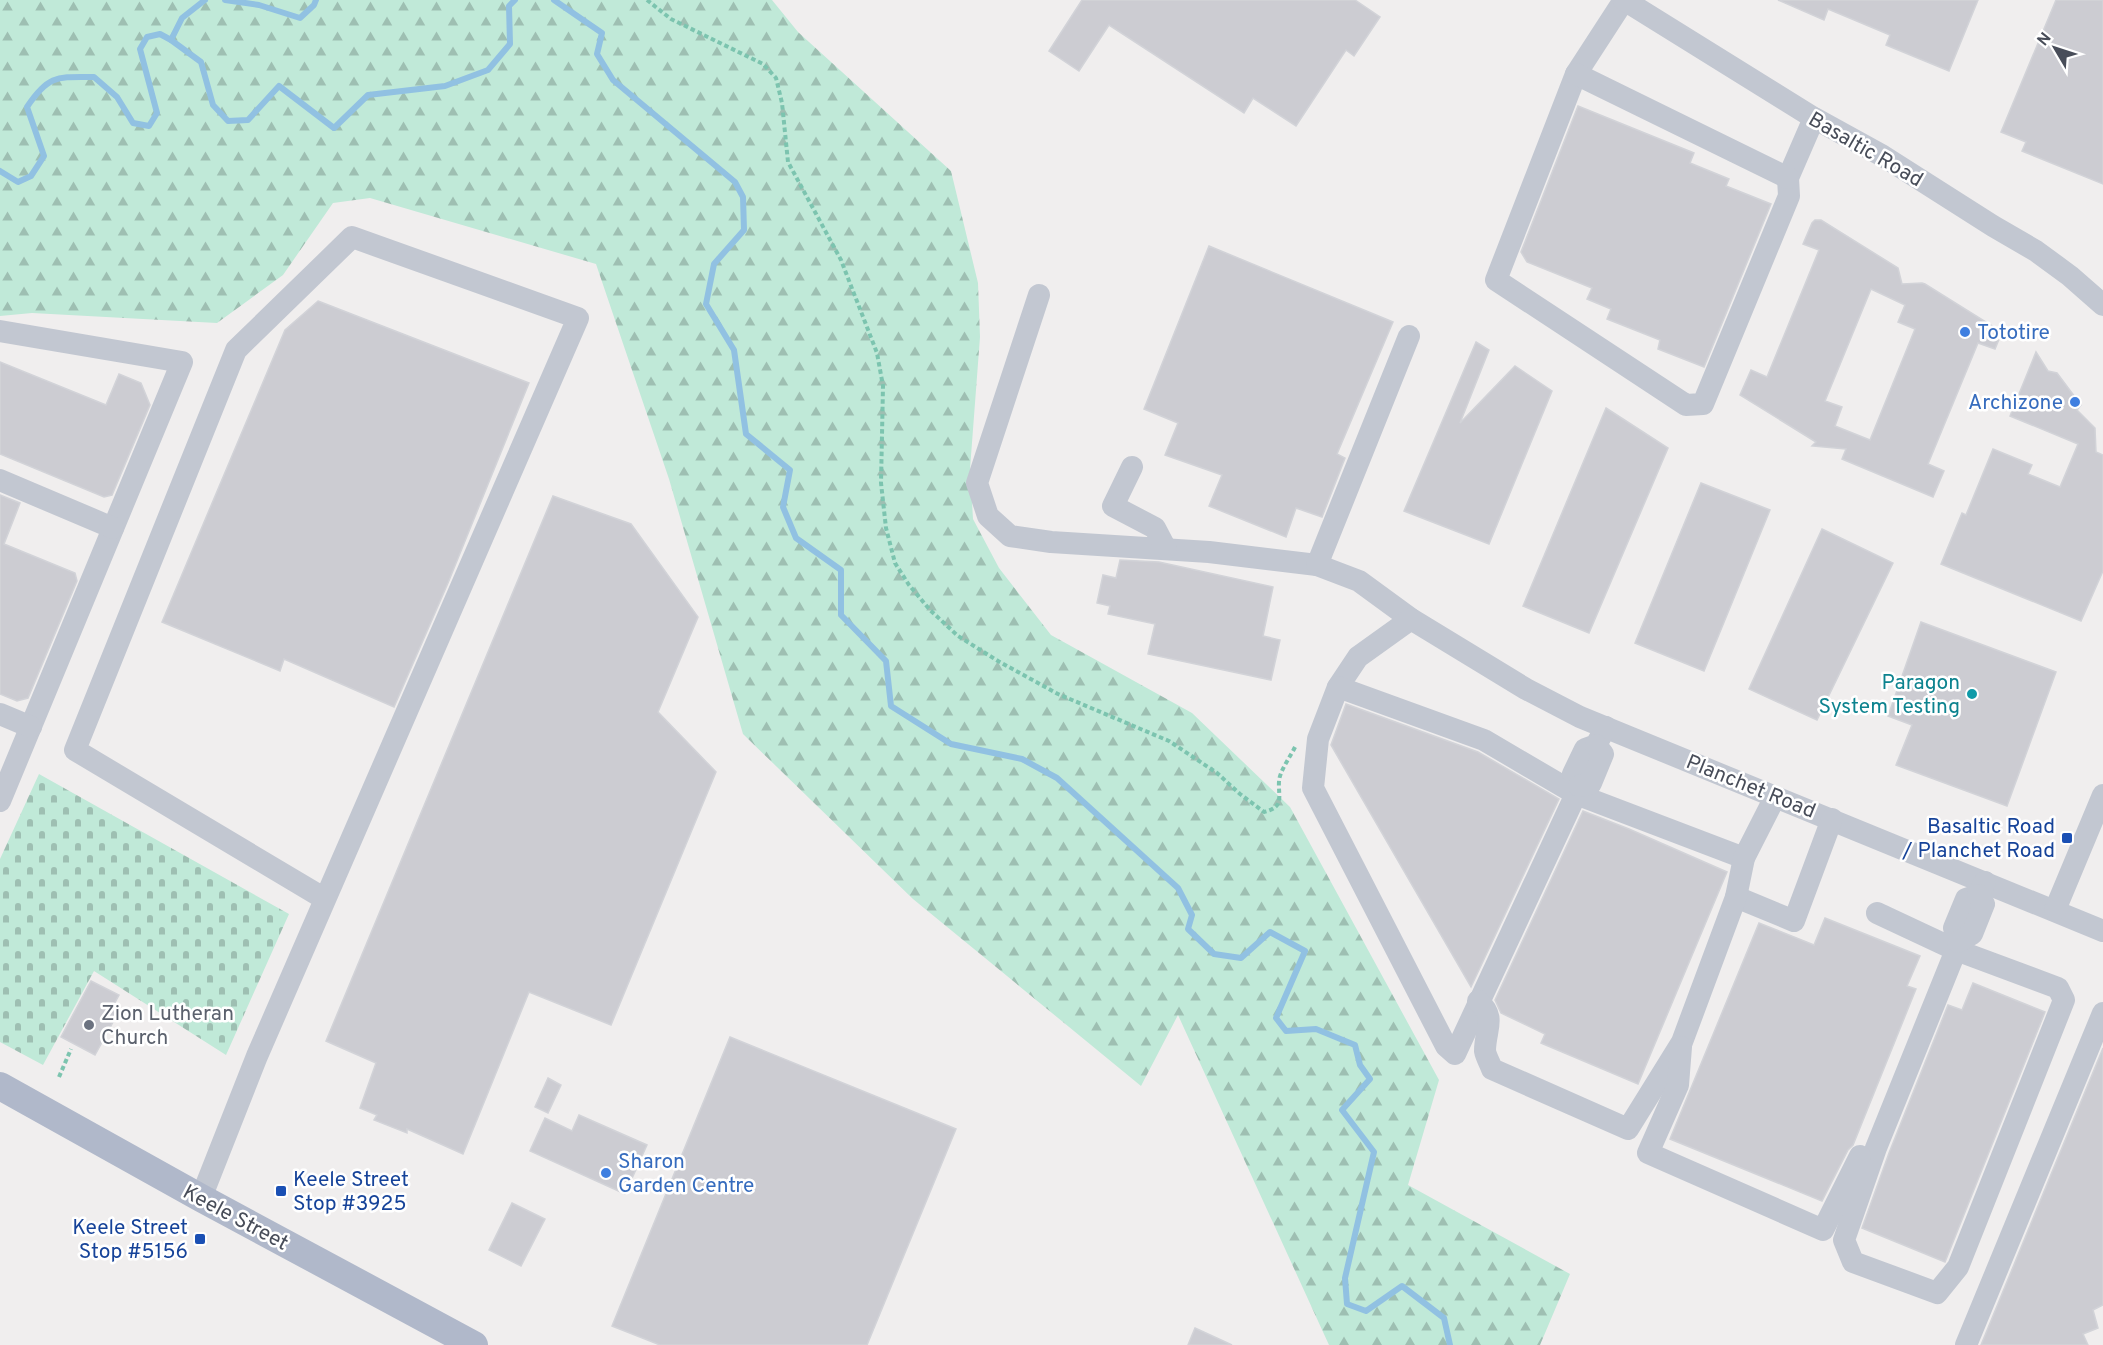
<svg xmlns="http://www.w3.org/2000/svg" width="2103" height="1345" viewBox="0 0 2103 1345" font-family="Overpass,sans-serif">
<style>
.forest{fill:url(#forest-firs)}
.cemetery{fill:url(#cemetery-stones)}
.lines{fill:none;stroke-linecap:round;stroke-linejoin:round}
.stream{stroke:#91c1e2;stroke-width:6}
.building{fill:#ccccd2;stroke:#d2d3d8;stroke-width:1.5;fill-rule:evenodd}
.path{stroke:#7cc4af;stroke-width:4;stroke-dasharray:4.5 3;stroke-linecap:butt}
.minor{stroke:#c2c7d1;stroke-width:22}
.major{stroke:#b0b8ca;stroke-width:28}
.shop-dot{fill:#3f7fe0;stroke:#fff;stroke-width:2}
.culture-dot{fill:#0f9aa8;stroke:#fff;stroke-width:2}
.transit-dot{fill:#1a4fb4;stroke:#fff;stroke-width:2}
.worship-dot{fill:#6b7280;stroke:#fff;stroke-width:2}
.labels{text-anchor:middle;stroke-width:5;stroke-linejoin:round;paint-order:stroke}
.street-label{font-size:21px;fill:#484d59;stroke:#fff}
.shop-label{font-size:21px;fill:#366cbe;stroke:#fff;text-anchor:start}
.culture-label{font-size:21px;fill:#0d838f;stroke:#fff;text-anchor:end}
.transit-label{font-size:21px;fill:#164399;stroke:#fff;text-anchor:end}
.worship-label{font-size:21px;fill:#5b616d;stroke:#fff;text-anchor:start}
</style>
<defs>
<pattern id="forest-firs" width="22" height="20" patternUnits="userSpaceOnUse" patternTransform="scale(1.5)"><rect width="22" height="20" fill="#c0e9d8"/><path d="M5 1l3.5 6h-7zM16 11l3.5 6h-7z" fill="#9ebfb2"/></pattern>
<pattern id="cemetery-stones" width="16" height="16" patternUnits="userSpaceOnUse" patternTransform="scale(1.5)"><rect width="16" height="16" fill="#c0e9d8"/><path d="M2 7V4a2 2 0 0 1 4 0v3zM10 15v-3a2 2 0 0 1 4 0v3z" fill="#9ebfb2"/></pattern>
</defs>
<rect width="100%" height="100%" fill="#f0eeee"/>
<!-- forest -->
<polygon class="forest" points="0,0 772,0 798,32 951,171 978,283 980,337 970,469 973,519 999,568 1051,635 1192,713 1290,807 1439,1080 1408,1185 1570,1274 1540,1345 1329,1345 1178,1015 1141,1086 913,899 743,734 669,479 596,264 370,198 333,203 283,275 217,323 32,313 0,316"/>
<!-- cemetery -->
<polygon class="cemetery" points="39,774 289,914 226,1055 94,971 43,1065 0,1042 0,859"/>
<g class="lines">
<!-- stream -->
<g class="stream">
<polyline points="225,0 259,5 300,18 314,5 316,0"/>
<polyline points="554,0 602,33 597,54 613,80 735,182 743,197 744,230 714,264 706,304 734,350 746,434 790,470 783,507 796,538 841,570 841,615 886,661 891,706 951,744 1022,759 1057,778 1178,888 1192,915 1188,929 1214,954 1241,958 1270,932 1305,951 1276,1018 1286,1031 1316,1029 1355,1045 1360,1065 1370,1079 1342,1110 1374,1152 1345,1278 1347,1304 1366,1311 1402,1286 1444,1318 1450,1345"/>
<polyline points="171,40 182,18 205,0"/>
<path d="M 0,171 L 18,182 L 31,176 L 44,156 L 27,107 C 49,74 58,77 94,77 L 117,97 L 133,123 L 149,126 L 157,113 L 140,49 L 147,37 L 160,34 L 171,40 L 201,62 L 213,105 L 228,121 L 248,120 L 279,86 L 334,128 L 368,95 L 445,86 L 488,70 L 510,44 L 509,6 L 515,0"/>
</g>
</g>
<!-- building -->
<g class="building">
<polygon points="1082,0 1355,0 1380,17 1354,56 1346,50 1296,126 1253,98 1244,113 1109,25 1079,71 1049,51"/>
<polygon points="1778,0 1978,0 1949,71 1886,45 1890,35 1828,9 1824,20"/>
<polygon points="2056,0 2103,0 2103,184 2022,151 2026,142 2001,132"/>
<polygon points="1578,106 1694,153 1690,163 1729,179 1726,186 1771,204 1704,367 1658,349 1660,340 1607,319 1611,309 1587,299 1592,288 1527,262 1521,252"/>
<path d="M 1815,220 L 1821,220 L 1898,268 L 1902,284 L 1922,283 L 1925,284 L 2002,332 L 1995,349 L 1978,343 L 1928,464 L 1944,471 L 1933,497 L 1842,459 L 1846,449 L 1812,446 L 1816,442 L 1740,395 L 1751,370 L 1767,377 L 1819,250 L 1803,244 L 1812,223 ZM 1871,289 L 1905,305 L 1898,322 L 1915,329 L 1870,440 L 1835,426 L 1842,407 L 1825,401 Z"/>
<polygon points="1209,246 1393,322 1337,454 1345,458 1322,517 1296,508 1286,537 1209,506 1222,475 1165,455 1178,423 1144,409"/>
<polygon points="318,301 529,383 448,583 394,707 284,659 280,671 162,622 285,330"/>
<polygon points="1476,342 1489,350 1460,423 1515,366 1552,391 1489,544 1404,511"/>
<polygon points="2036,352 2048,371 2057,373 2081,405 2077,410 2095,428 2096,452 2103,455 2103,571 2081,621 1941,564 1962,513 1966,515 1993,449 2032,465 2028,474 2060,487 2078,444 2010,416"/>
<polygon points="0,362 106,405 119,374 141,383 150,405 112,495 104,497 0,454"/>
<polygon points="1606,408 1668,448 1589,633 1523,606"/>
<polygon points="1701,483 1770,510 1704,671 1635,643"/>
<polygon points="0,495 20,503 4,544 75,573 77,581 28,698 17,701 0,694"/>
<polygon points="553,496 631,524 698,617 658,712 716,772 611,1025 529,992 463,1154 407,1129 407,1133 374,1120 377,1115 360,1108 376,1063 326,1041"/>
<polygon points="1822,529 1893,563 1817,720 1749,689"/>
<polygon points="1120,560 1159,562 1273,587 1263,636 1280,640 1271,680 1148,654 1155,624 1108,614 1110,606 1097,603 1103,575 1116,578"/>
<polygon points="1921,622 2056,672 2007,806 1896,765 1912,725 1888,716"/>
<polygon points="1346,704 1478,752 1559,799 1471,987 1331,745"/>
<polygon points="1583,811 1629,829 1727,872 1638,1084 1541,1043 1545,1034 1501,1013 1495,1000"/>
<polygon points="1825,918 1920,956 1907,986 1916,989 1853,1145 1848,1150 1822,1201 1670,1139 1759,923 1814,945"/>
<polygon points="91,981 119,995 111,1010 118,1013 95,1055 61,1037"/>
<polygon points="1973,983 2045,1012 1945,1262 1862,1228 1889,1153 1948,1005 1962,1010"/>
<polygon points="730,1037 956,1129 867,1345 660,1345 612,1326"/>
<polygon points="2103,1048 2103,1305 2093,1310 2098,1328 2083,1334 2088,1345 1981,1345"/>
<polygon points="548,1078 561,1085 548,1113 535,1107"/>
<polygon points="579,1115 647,1145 625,1194 530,1151 545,1118 572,1131"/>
<polygon points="512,1203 545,1219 521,1266 489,1250"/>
<polygon points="1195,1328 1232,1345 1188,1345"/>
</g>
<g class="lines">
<!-- path -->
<g class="path">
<path d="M 647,0 L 671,19 L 763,64 L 776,78 L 782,103 L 788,162 L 841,260 L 877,353 L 883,386 L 881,483 L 886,528 L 895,563 L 909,585 L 930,610 L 958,636 L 998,661 L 1058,694 L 1169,741 L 1217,773 L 1240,794 L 1264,812 C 1285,807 1278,797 1279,781 C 1280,770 1291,756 1296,745"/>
<polyline points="59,1077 71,1049"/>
</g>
<!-- minor -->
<g class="minor">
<polyline points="1624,0 1576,74 1496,280 1686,405 1703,404 1789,196 1788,178 1814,118"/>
<polyline points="1624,0 1814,118 1883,156 1993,226 2036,251 2070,276 2103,305"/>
<polyline points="1576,74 1788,178"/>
<polyline points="1039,295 977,483 988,516 1010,536 1051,542 1209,552 1317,565"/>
<polyline points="0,331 182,362 0,801"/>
<polyline points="1409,336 1317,565 1359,581 1411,619 1526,689 1580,717 2103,931"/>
<polyline points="1132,467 1113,506 1155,528 1166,549"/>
<polyline points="0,480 113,528"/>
<polyline points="1338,687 1358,657 1411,619"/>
<polyline points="0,714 31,727"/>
<polyline points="1579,786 1576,794 1455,1054 1446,1046 1313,788 1318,739 1338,687 1484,740 1576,794 1744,858"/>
<polyline points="1579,786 1573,774 1585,749 1596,745 1606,727"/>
<polyline points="1579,786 1591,783 1603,754 1596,745"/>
<polyline points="1736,897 1794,921 1832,819"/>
<polyline points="2055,910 2103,795"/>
<polyline points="1877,913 1956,950 2058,988 2064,1000 1958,1267 1937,1293 1853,1262 1844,1240 1876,1148 1956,950 1958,942 1954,928 1966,899 1978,895 1985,882"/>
<polyline points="1958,942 1972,934 1984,904 1978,895"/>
<path d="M 1478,1001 C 1497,1018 1485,1029 1485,1051 C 1486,1057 1490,1063 1492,1069 L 1628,1129 L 1682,1042 L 1736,897 L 1744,858 L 1775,797"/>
<polyline points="1681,1047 1678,1085 1648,1153 1823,1230 1860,1156"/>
<polyline points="201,1198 257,1056 578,318 352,237 236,350 75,750 325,899"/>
<polyline points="1966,1345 2103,1013"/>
</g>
<!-- major -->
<polyline class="major" points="0,1086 201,1198 474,1345"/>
</g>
<!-- markers -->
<g class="shop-dot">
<circle cx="1965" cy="332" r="6"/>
<circle cx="2075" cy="402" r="6"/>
<circle cx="606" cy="1173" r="6"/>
</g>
<circle class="culture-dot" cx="1972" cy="694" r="6"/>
<g class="transit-dot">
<rect x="2061" y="832" width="12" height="12" rx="3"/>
<rect x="275" y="1185" width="12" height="12" rx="3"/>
<rect x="194" y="1233" width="12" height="12" rx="3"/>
</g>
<circle class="worship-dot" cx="89" cy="1025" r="6"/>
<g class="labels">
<!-- street labels -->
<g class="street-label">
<text transform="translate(1866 149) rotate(30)" y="7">Basaltic Road</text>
<text transform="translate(1751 786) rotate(22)" y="7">Planchet Road</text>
<text transform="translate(236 1217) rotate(28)" y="7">Keele Street</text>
</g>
<!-- shop labels -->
<g class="shop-label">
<text x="1977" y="339">Tototire</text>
<text x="2063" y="409" text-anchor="end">Archizone</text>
<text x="618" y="1168">Sharon<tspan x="618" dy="24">Garden Centre</tspan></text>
</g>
<!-- culture labels -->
<g class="culture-label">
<text x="1960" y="689">Paragon<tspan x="1960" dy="24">System Testing</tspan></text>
</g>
<!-- transit labels -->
<g class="transit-label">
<text x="2055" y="833">Basaltic Road<tspan x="2055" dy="24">/ Planchet Road</tspan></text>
<text x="293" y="1186" text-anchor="start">Keele Street<tspan x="293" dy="24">Stop #3925</tspan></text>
<text x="188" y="1234">Keele Street<tspan x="188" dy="24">Stop #5156</tspan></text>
</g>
<!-- worship labels -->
<g class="worship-label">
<text x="101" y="1020">Zion Lutheran<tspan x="101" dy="24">Church</tspan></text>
</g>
</g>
<!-- north arrow -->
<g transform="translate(2055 48) rotate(309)" stroke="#ffffff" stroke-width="4.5" paint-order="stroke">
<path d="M0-4.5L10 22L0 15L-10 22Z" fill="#484d59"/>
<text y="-9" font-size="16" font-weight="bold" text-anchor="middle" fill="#484d59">N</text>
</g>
</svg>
